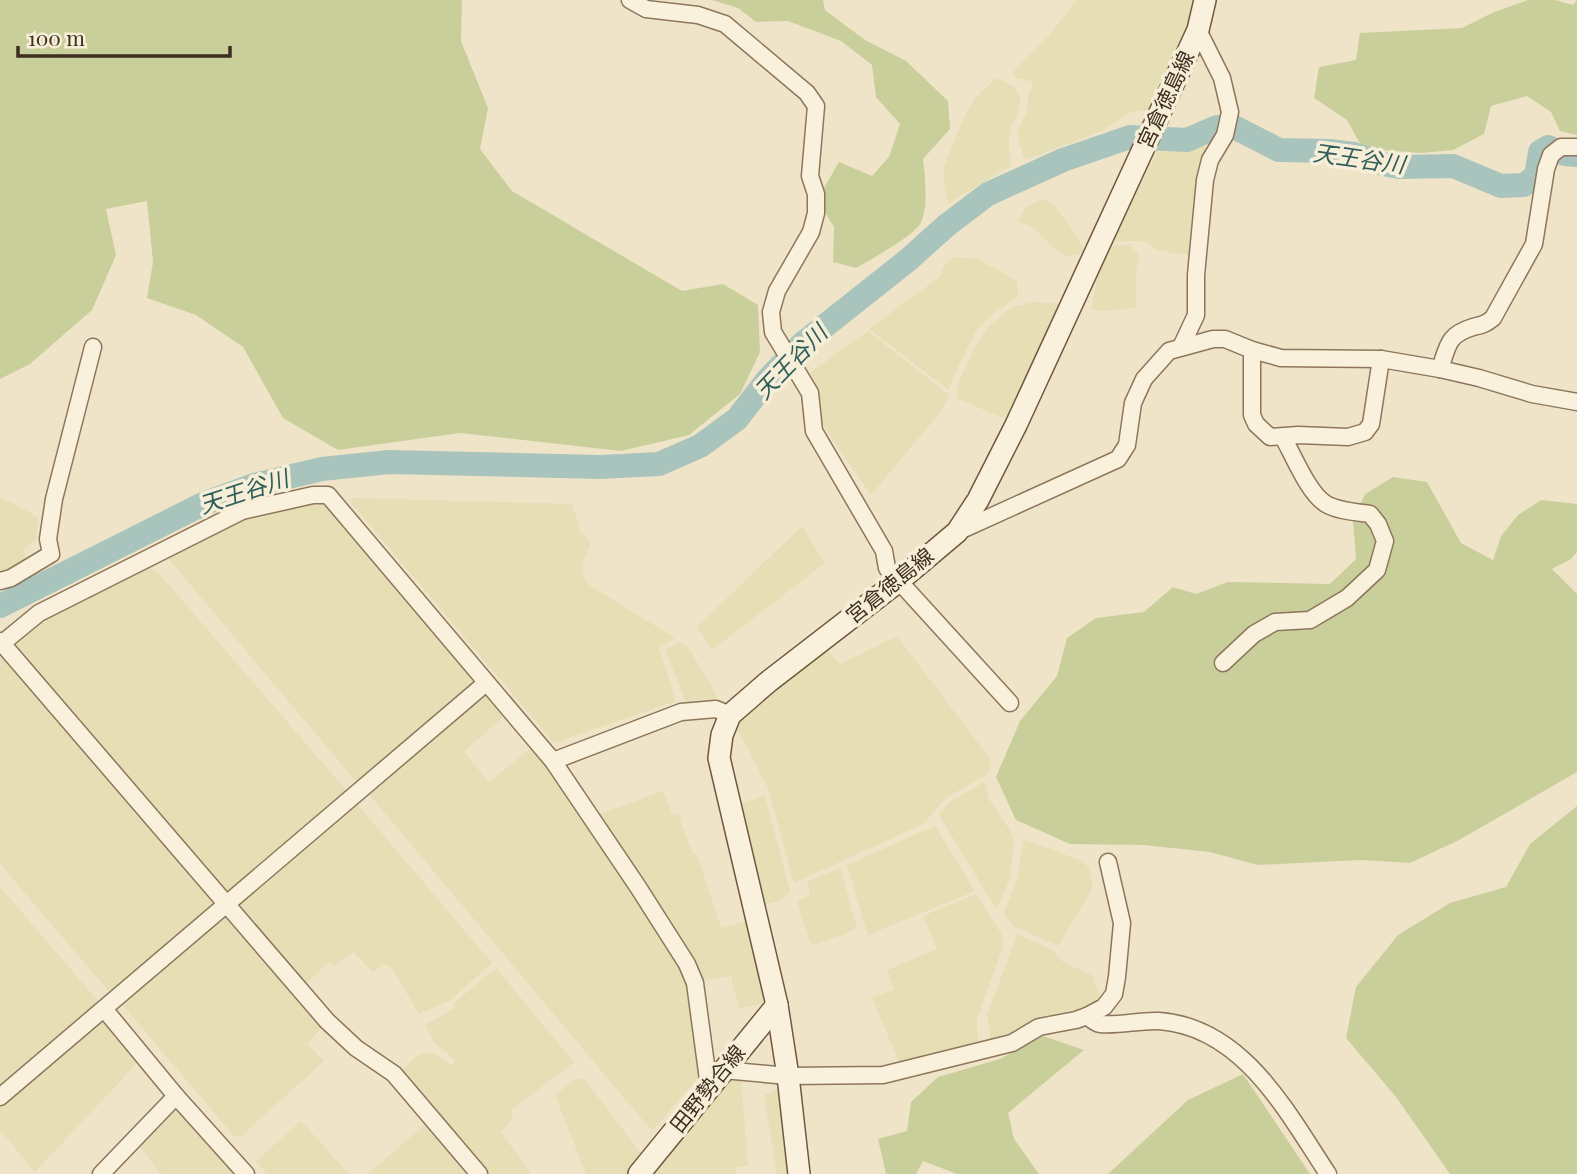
<svg xmlns="http://www.w3.org/2000/svg" width="1577" height="1174" viewBox="0 0 1577 1174" font-family="'Playfair Display','Noto Sans JP',serif">
<style>
.farmland{fill:#e6deb5}
.green{fill:#c9cf9b}
.lines{fill:none;stroke-linecap:round;stroke-linejoin:round}
.river{stroke:#a9c4bc;stroke-width:24}
.street-casing{stroke:#8d765c;stroke-width:19}
.secondary-casing{stroke:#6f573f;stroke-width:24}
.street{stroke:#faf1dc;stroke-width:16}
.secondary{stroke:#faf1dc;stroke-width:21}
.labels{text-anchor:middle;stroke-width:7;stroke-linejoin:round;paint-order:stroke}
.street-label{font-size:21px;fill:#3d2e20;stroke:#f7eed8}
.water-label{font-size:23px;font-style:italic;fill:#2f5d5a;stroke:#f7eed8}
</style>
<rect width="100%" height="100%" fill="#f0e4c8"/>
<!-- farmland -->
<g class="farmland">
<polygon points="1077,0 1196,0 1186,38 1152,109 1129,113 1102,131 1025,160 1019,143 1018,129 1026,116 1029,92 1033,86 1031,81 1015,78 1013,72 1049,35"/>
<polygon points="996,78 1016,88 1020,99 1018,113 1011,127 1009,145 1011,166 948,203 944,183 944,166 966,113 976,97"/>
<polygon points="1202,146 1207,148 1201,158 1195,188 1189,254 1173,253 1156,249 1145,241 1113,241 1158,149 1183,151"/>
<polygon points="1043,199 1052,204 1065,219 1083,248 1081,254 1068,256 1058,252 1034,228 1018,221 1026,207"/>
<polygon points="1128,245 1139,254 1136,274 1136,308 1103,311 1091,309 1099,271 1113,246"/>
<polygon points="953,257 978,259 1017,281 1018,297 992,314 976,331 952,379 949,390 869,329 941,276 943,267"/>
<polygon points="1033,302 1063,304 1008,420 956,398 960,379 976,345 989,326 1010,308"/>
<polygon points="868,331 949,395 943,409 871,495 823,425 819,390 810,373"/>
<polygon points="0,497 38,517 36,539 23,550 27,560 0,572"/>
<polygon points="320,498 326,502 478,683 358,784 167,557 245,519 278,507"/>
<polygon points="352,498 572,504 581,533 587,538 590,545 582,565 584,578 589,585 675,638 659,648 676,701 554,743 351,503"/>
<polygon points="802,526 825,563 712,650 697,627"/>
<polygon points="148,567 156,570 347,791 230,894 226,894 14,647 40,618"/>
<polygon points="897,636 991,760 988,774 949,796 935,810 925,823 794,883 768,788 741,735 735,729 741,717 825,649 841,664"/>
<polygon points="681,642 689,649 711,685 717,697 713,701 702,699 686,703 665,649"/>
<polygon points="3,657 216,902 215,908 112,995 0,864 0,658"/>
<polygon points="482,696 493,698 506,714 464,752 489,782 532,747 559,779 685,972 692,990 699,1077 652,1131 367,792"/>
<polygon points="985,781 988,798 1011,832 1014,842 1010,878 1001,901 995,907 939,815 949,803"/>
<polygon points="663,791 672,814 678,814 693,854 697,855 721,928 747,921 764,994 762,1003 739,1009 731,976 703,980 597,815"/>
<polygon points="765,796 790,892 781,900 760,906 738,804"/>
<polygon points="357,804 492,963 451,1000 419,1014 391,967 383,964 373,972 353,952 334,966 329,962 305,984 238,910 240,901"/>
<polygon points="935,826 975,891 868,935 847,865"/>
<polygon points="1026,840 1082,861 1089,868 1093,884 1089,894 1058,946 1013,926 1004,914 1018,876 1023,841"/>
<polygon points="840,868 857,928 841,936 811,945 797,902 810,895 807,882"/>
<polygon points="0,887 98,1001 98,1007 0,1090"/>
<polygon points="976,894 1002,935 1003,946 977,1019 978,1044 899,1062 872,997 894,990 887,970 937,949 923,916"/>
<polygon points="221,915 227,916 324,1026 307,1044 324,1061 240,1137 234,1136 120,1002"/>
<polygon points="1018,934 1053,951 1063,962 1093,976 1100,999 1074,1013 1055,1018 1037,1018 1010,1036 991,1043 987,1014"/>
<polygon points="496,968 574,1062 510,1111 513,1118 501,1132 531,1174 486,1174 401,1071 416,1057 426,1053 436,1054 451,1065 456,1061 434,1042 425,1025 455,1008 454,1003"/>
<polygon points="100,1018 105,1019 140,1060 35,1172 0,1130 0,1105"/>
<polygon points="577,1078 584,1079 640,1152 641,1157 628,1174 586,1174 555,1095"/>
<polygon points="726,1078 741,1078 748,1165 736,1168 736,1174 649,1174"/>
<polygon points="783,1088 793,1174 777,1174 764,1095"/>
<polygon points="177,1103 238,1174 161,1174 138,1144"/>
<polygon points="301,1121 349,1174 267,1174 256,1161"/>
<polygon points="427,1123 469,1174 368,1174"/>
</g>
<!-- green -->
<g class="green">
<polygon points="0,0 462,0 461,41 488,108 480,149 512,191 682,291 723,284 758,305 760,352 740,394 689,435 621,451 460,433 338,450 283,418 243,347 196,315 147,298 153,262 147,201 106,209 116,255 92,310 30,364 0,379"/>
<path d="M 712,0 L 823,0 L 825,10 L 865,40 L 906,61 L 948,101 L 950,129 L 923,159 C 925,176 929,209 920,224 C 912,237 870,260 856,268 L 833,262 L 834,227 L 817,200 L 839,162 L 872,176 L 889,157 L 900,124 L 876,97 L 872,65 L 841,41 L 788,21 L 756,22 L 738,8 Z"/>
<polygon points="1528,0 1555,0 1573,5 1577,0 1577,135 1560,131 1551,112 1527,96 1491,106 1484,134 1453,150 1422,153 1363,149 1347,120 1314,98 1319,67 1356,60 1360,33 1462,28 1494,12"/>
<polygon points="1393,477 1427,482 1461,543 1493,560 1501,536 1518,515 1541,500 1577,504 1577,552 1571,559 1552,569 1577,594 1577,772 1459,840 1410,863 1361,860 1258,865 1210,852 1143,845 1070,844 1016,820 996,777 1020,721 1057,676 1067,638 1096,618 1144,612 1173,587 1196,594 1228,582 1330,584 1356,559 1353,521 1365,494"/>
<polygon points="1577,806 1577,1174 1450,1174 1396,1097 1346,1038 1356,987 1398,935 1450,903 1506,887 1530,844"/>
<polygon points="1043,1036 1084,1050 1008,1113 1014,1139 1039,1174 957,1174 923,1161 916,1174 886,1174 878,1139 907,1131 911,1102 938,1077 1000,1059"/>
<polygon points="1243,1074 1310,1174 1108,1174 1188,1100"/>
</g>
<g class="lines">
<!-- river -->
<polyline class="river" points="0,606 203,504 254,485 322,469 389,462 600,467 659,464 700,446 737,419 768,379 802,344 908,260 947,225 988,194 1063,160 1130,137 1187,140 1217,127 1234,127 1279,150 1330,151 1354,154 1383,164 1399,167 1453,166 1501,186 1524,185 1536,176 1540,152 1548,147 1565,154 1577,155"/>
<defs>
<g id="street">
<polyline points="630,0 646,9 698,15 725,24 807,93 816,106 810,176 816,194 816,213 811,232 777,291 771,312 773,332 810,393 814,431 884,551 887,568 1010,703"/>
<polyline points="1181,347 1196,315 1196,275 1205,180 1210,160 1225,135 1230,112 1222,78 1198,30"/>
<polyline points="1252,350 1252,415 1256,424 1270,437 1298,435 1348,437 1365,432 1371,424 1381,359"/>
<path d="M 1440,369 C 1448,346 1447,335 1473,327 C 1482,325 1486,324 1493,318 L 1534,244 L 1546,169 L 1551,155 L 1561,147 L 1577,147"/>
<polyline points="957,532 1118,459 1127,445 1133,403 1144,379 1169,351 1213,339 1225,339 1252,350 1281,358 1381,359 1440,369 1479,378 1532,394 1577,402"/>
<polyline points="0,581 11,578 51,554 48,539 54,499 93,347"/>
<polyline points="0,641 327,1021 356,1048 394,1074 479,1174"/>
<polyline points="0,645 39,613 242,511 313,495 328,495 553,761 638,887 687,964 695,983 709,1087"/>
<path d="M 1223,663 L 1254,634 L 1275,622 L 1310,620 L 1347,598 L 1377,570 L 1385,541 L 1378,524 L 1370,514 C 1356,512 1338,511 1326,504 C 1309,494 1293,455 1283,437"/>
<polyline points="553,761 681,712 716,709 730,715"/>
<polyline points="105,1010 176,1096 246,1174"/>
<path d="M 1087,1016 C 1091,1019 1095,1023 1100,1024 C 1119,1026 1140,1020 1159,1021 C 1243,1027 1287,1112 1328,1174"/>
<polyline points="723,1070 788,1076 883,1075 1012,1043 1039,1027 1076,1020 1087,1016 1104,1007 1114,994 1117,977 1122,923 1108,862"/>
<polyline points="0,1097 486,683"/>
<polyline points="101,1174 176,1096"/>
</g>
<g id="secondary">
<polyline points="639,1174 777,1005"/>
<polyline points="799,1174 788,1076 777,1005 719,758 722,735 730,715 768,682 900,580 957,532 978,500 1016,425 1198,30 1205,0"/>
</g>
</defs>
<!-- street casing -->
<use href="#street" class="street-casing"/>
<!-- secondary casing -->
<use href="#secondary" class="secondary-casing"/>
<!-- street -->
<use href="#street" class="street"/>
<!-- secondary -->
<use href="#secondary" class="secondary"/>
</g>
<g class="labels">
<!-- street labels -->
<g class="street-label">
<text transform="translate(1166 100) rotate(-65)" y="7">宮倉徳島線</text>
<text transform="translate(890 586) rotate(-39)" y="7">宮倉徳島線</text>
<text transform="translate(708 1089) rotate(-51)" y="7">田野勢合線</text>
</g>
<!-- water labels -->
<g class="water-label">
<text transform="translate(1359 159) rotate(8)" y="8">天王谷川</text>
<text transform="translate(791 362) rotate(-46)" y="8">天王谷川</text>
<text transform="translate(244 492) rotate(-18)" y="8">天王谷川</text>
</g>
</g>
<!-- scale -->
<path d="M18 46v10h212v-10" fill="none" stroke="#3d2e20" stroke-width="3.5"/>
<text x="28" y="46" font-size="21" fill="#3d2e20" stroke="#f7eed8" stroke-width="5" paint-order="stroke">100 m</text>
</svg>
